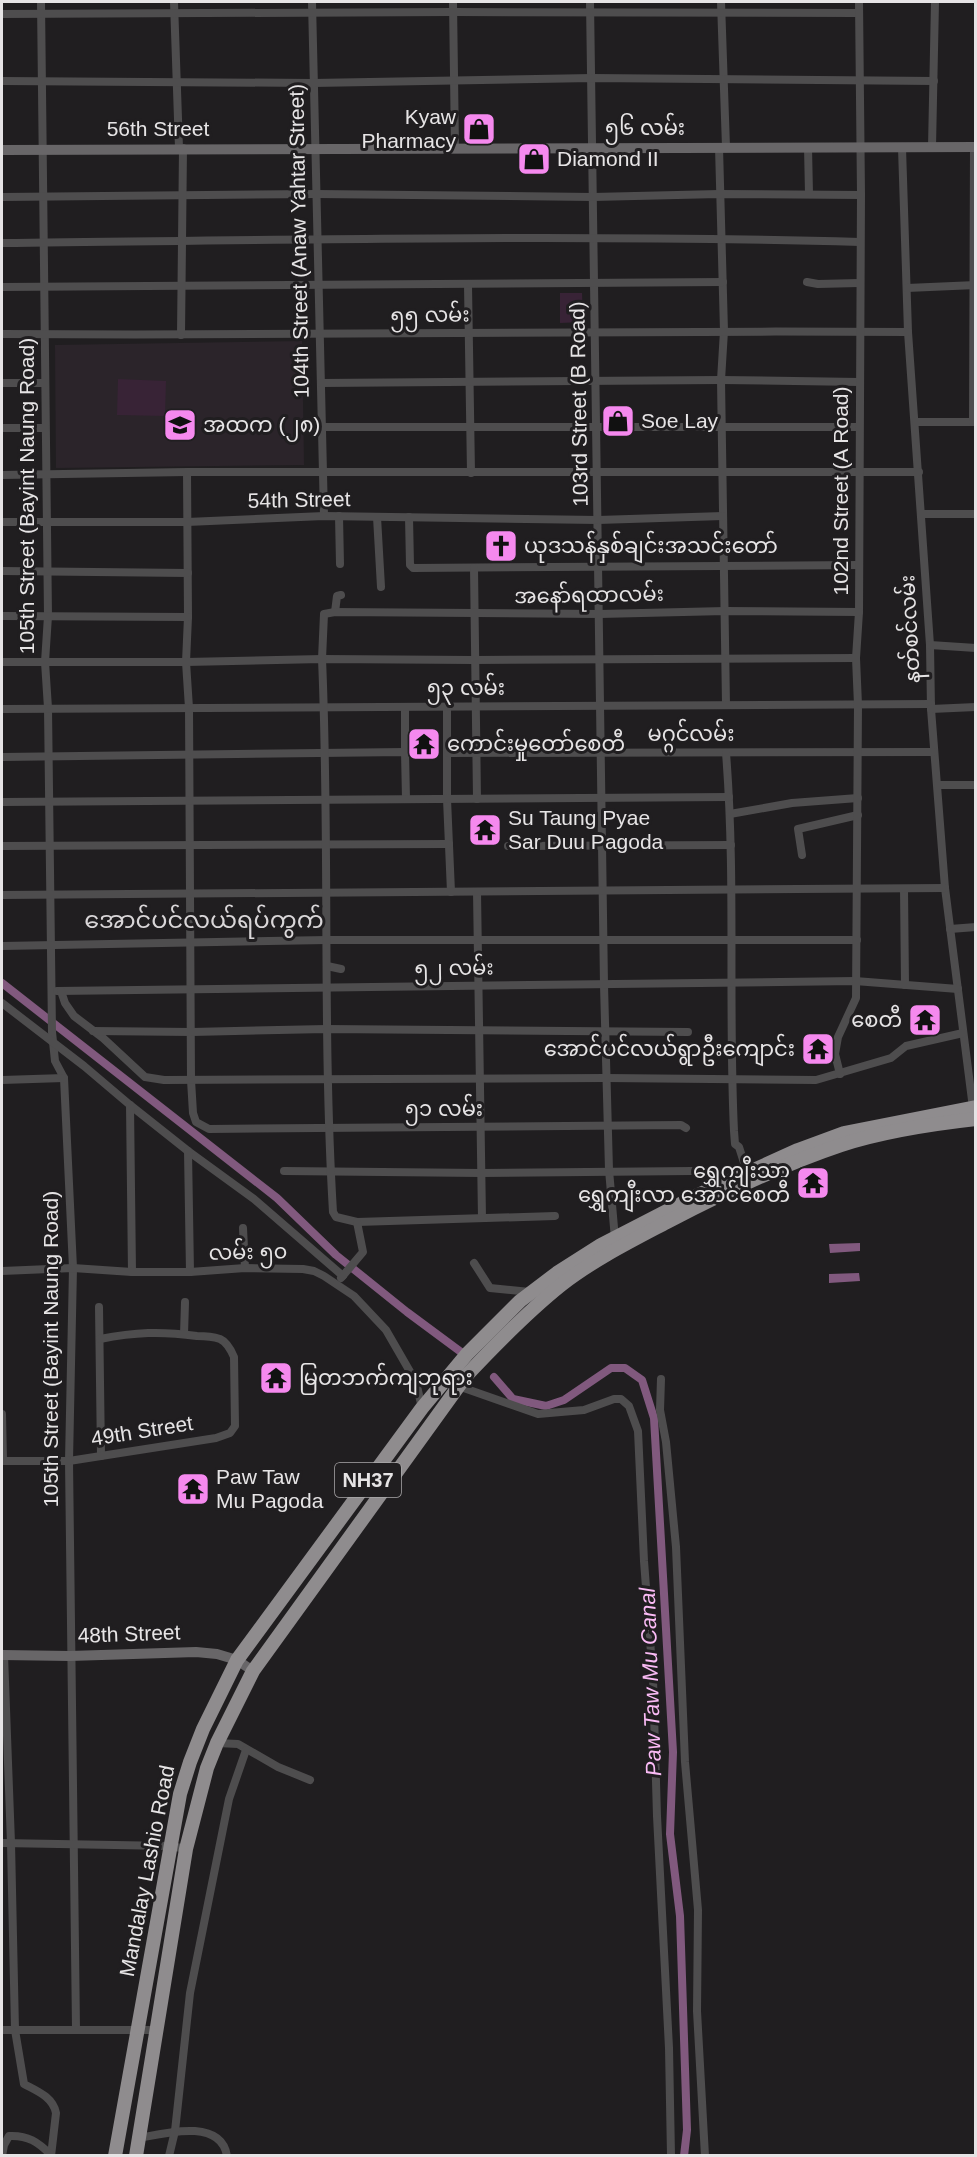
<svg xmlns="http://www.w3.org/2000/svg" width="977" height="2157" viewBox="0 0 977 2157" font-family="Helvetica,'Noto Sans Myanmar',sans-serif">
<style>
.built{fill:#2b242a}
.green{fill:#382336}
.water{fill:#81597e}
.lines{fill:none;stroke-linecap:round;stroke-linejoin:round}
.canal{stroke:#81597e;stroke-width:8}
.street{stroke:#4e4d4e;stroke-width:8}
.secondary{stroke:#686668;stroke-width:10}
.highway{stroke:#8f8c8e;stroke-width:14}
.labels{text-anchor:middle;stroke-width:6;stroke-linejoin:round;paint-order:stroke}
.shield{fill:#201e20;stroke:#aba9aa;stroke-width:1.5}
.shield-label{font-size:20px;font-weight:bold;fill:#e6e4e5}
.poi-label{font-size:21px;fill:#e6e4e5;stroke:#201e20;text-anchor:start}
.street-label{font-size:21px;fill:#e6e4e5;stroke:#201e20}
.water-label{font-size:22px;font-style:italic;fill:#fabbf5;stroke:#201e20}
.quarter-label{font-size:24px;fill:#d9d6d8;stroke:#201e20}
</style>
<rect width="100%" height="100%" fill="#201e20"/>
<!-- built -->
<polygon class="built" points="302,341 304,465 56,468 55,345"/>
<!-- green -->
<g class="green">
<polygon points="560,293 582,293 583,322 560,323"/>
<polygon points="118,379 166,381 165,416 117,415"/>
</g>
<!-- water -->
<g class="water">
<polygon points="860,1243 860,1251 830,1253 829,1244"/>
<polygon points="859,1273 860,1281 829,1283 829,1274"/>
</g>
<g class="lines">
<!-- canal -->
<g class="canal">
<polyline points="2,983 277,1198 336,1255 407,1312 461,1352"/>
<polyline points="494,1377 513,1399 546,1406 564,1400 611,1368 625,1368 642,1380 654,1418 673,1752 670,1834 680,1916 687,2130 684,2156"/>
</g>
<!-- street -->
<g class="street">
<polyline points="41,2 48,616 45,662 48,708 52,1032 55,1061 64,1078 73,1268 69,1461 76,2029"/>
<polyline points="174,2 179,148"/>
<polyline points="312,2 324,516"/>
<polyline points="453,2 455,148"/>
<polyline points="590,2 604,985 609,1170 615,1239"/>
<polyline points="721,2 726,147"/>
<polyline points="2,14 453,12 859,13"/>
<polyline points="2,81 313,83 592,78 934,81"/>
<polyline points="719,147 724,331 721,380 726,705"/>
<polyline points="808,147 809,194"/>
<polyline points="932,147 935,2"/>
<polyline points="902,148 908,332 930,645 931,709 945,888 973,1108"/>
<polyline points="2,197 316,194 593,197 719,194 861,195"/>
<path d="M 2,243 C 288,240 574,234 860,242"/>
<polyline points="807,282 818,284 859,283"/>
<polyline points="468,285 471,473"/>
<polyline points="2,287 723,282"/>
<polyline points="907,288 976,285"/>
<path d="M 2,334 C 304,336 606,330 908,332"/>
<polyline points="181,335 183,148"/>
<polyline points="2,383 45,383"/>
<polyline points="321,383 721,380 859,382"/>
<polyline points="916,422 976,422"/>
<polyline points="973,422 974,147"/>
<polyline points="322,427 859,427"/>
<polyline points="2,428 45,428"/>
<polyline points="187,472 188,617 186,662 189,708 191,1080 193,1113 196,1122 209,1129 681,1125 686,1128"/>
<polyline points="2,475 187,472 919,472"/>
<polyline points="921,514 976,514"/>
<polyline points="339,516 340,564"/>
<polyline points="377,517 381,587"/>
<polyline points="409,517 410,565 413,568 859,565"/>
<polyline points="2,522 187,522 324,516 598,520 723,516"/>
<polyline points="474,568 477,799"/>
<polyline points="2,571 188,573"/>
<polyline points="335,612 337,596 341,595"/>
<polyline points="2,616 188,617"/>
<polyline points="930,645 976,648"/>
<polyline points="2,662 186,662 322,659 474,660 856,658"/>
<polyline points="447,706 447,799 451,892"/>
<polyline points="405,707 405,752"/>
<polyline points="2,709 931,704"/>
<polyline points="931,709 976,707"/>
<polyline points="448,753 934,752"/>
<path d="M 726,753 C 736,878 728,1004 734,1131 L 735,1144 L 739,1147 L 747,1172"/>
<polyline points="2,757 405,752 406,799"/>
<polyline points="938,785 976,785"/>
<polyline points="2,802 729,797"/>
<polyline points="730,814 792,803 858,798"/>
<polyline points="2,846 449,844"/>
<polyline points="508,846 731,845"/>
<polyline points="802,855 798,829 858,815"/>
<polyline points="904,889 905,985"/>
<polyline points="477,892 482,1218"/>
<polyline points="2,895 945,888"/>
<polyline points="950,929 976,927"/>
<polyline points="2,946 327,940 857,940"/>
<polyline points="327,966 341,969"/>
<polyline points="57,991 855,981 958,989"/>
<polyline points="61,991 65,1003 74,1016 103,1038 145,1077 164,1080 606,1078 816,1080 891,1058 906,1046 963,1033"/>
<polyline points="2,1003 84,1066 130,1105 188,1151 254,1199 343,1276"/>
<polyline points="93,1031 192,1032 326,1029 688,1032"/>
<polyline points="840,1074 835,1054 838,1037 856,998 858,705 856,658 859,612 861,195 859,2"/>
<polyline points="2,1080 64,1078"/>
<polyline points="130,1105 132,1272"/>
<polyline points="188,1151 190,1272"/>
<polyline points="284,1171 481,1173 692,1171"/>
<path d="M 555,1216 L 357,1222 L 336,1217 L 333,1212 C 322,1028 330,843 322,659 L 324,614 L 335,612 L 600,614 L 725,611 L 859,612"/>
<polyline points="243,1228 245,1268"/>
<polyline points="474,1263 490,1288 530,1292"/>
<polyline points="2,1271 73,1268 132,1272 190,1272 245,1268 303,1269 314,1271 324,1276 354,1296 386,1330 416,1382 422,1408"/>
<polyline points="341,1278 363,1252 357,1222"/>
<polyline points="99,1307 101,1456"/>
<polyline points="184,1334 185,1302"/>
<polyline points="661,1379 660,1410 666,1442 676,1547 685,1762 698,1910 697,2011 705,2156"/>
<polyline points="458,1386 538,1414 584,1410 614,1399 621,1399 629,1406 638,1431 644,1561 653,1679 657,1816 669,2048 671,2156"/>
<polyline points="2,1414 3,1461"/>
<path d="M 2,1461 L 69,1461 L 216,1438 L 230,1433 L 235,1426 L 234,1357 C 231,1350 227,1342 220,1339 C 214,1337 204,1336 197,1336 C 161,1331 135,1332 100,1339"/>
<path d="M 4,1655 L 11,1843 L 15,2030 L 24,2084 C 37,2091 53,2097 56,2113 L 51,2156"/>
<polyline points="217,1743 238,1744 278,1767 310,1780"/>
<polyline points="2,1843 171,1846 186,1849"/>
<polyline points="2,2030 158,2030"/>
<path d="M 139,2138 C 165,2133 221,2118 227,2156"/>
<path d="M 2,2156 L 4,2145 L 9,2136 C 28,2135 38,2142 51,2155"/>
<polyline points="169,2156 175,2131 190,1993 229,1799 246,1750"/>
</g>
<!-- secondary -->
<g class="secondary">
<polyline points="2,150 976,147"/>
<polyline points="2,1655 70,1656 196,1652 217,1654 237,1660 253,1671"/>
</g>
<!-- highway -->
<g class="highway">
<polyline points="115,2156 180,1794 190,1762 203,1729 237,1660 422,1408 467,1354 520,1301 557,1273 601,1245 696,1196 798,1150 844,1133 976,1107"/>
<path d="M 136,2156 L 186,1849 L 207,1768 L 217,1743 L 253,1671 L 466,1376 C 496,1344 526,1313 561,1285 C 593,1260 631,1241 667,1222 C 723,1193 781,1165 841,1145 C 884,1131 931,1124 976,1119"/>
</g>
</g>
<!-- icons -->
<defs>
<symbol id="shop-square" viewBox="-11 -11 22 22"><rect x="-9" y="-9" width="18" height="18" rx="4" fill="#f589ee" stroke="#201e20"/><path d="M-5-2.5h2.3a2.7 3.5 0 0 1 5.4 0H5L5.5 6h-11ZM-1.5-2.5h3a1.5 2.3 0 0 0-3 0Z" fill="#111"/></symbol>
<symbol id="school-square" viewBox="-11 -11 22 22"><rect x="-9" y="-9" width="18" height="18" rx="4" fill="#f589ee" stroke="#201e20"/><path d="M0-5L7-2L0 1L-7-2ZM-4 1L0 2.5L4 1V4Q0 6-4 4Z" fill="#111"/></symbol>
<symbol id="church-square" viewBox="-11 -11 22 22"><rect x="-9" y="-9" width="18" height="18" rx="4" fill="#f589ee" stroke="#201e20"/><path d="M-1.2-6h2.4v3.5h3.3v2.4h-3.3V6h-2.4V-.1h-3.3v-2.4h3.3Z" fill="#111"/></symbol>
<symbol id="temple-square" viewBox="-11 -11 22 22"><rect x="-9" y="-9" width="18" height="18" rx="4" fill="#f589ee" stroke="#201e20"/><path d="M0-6L5-2H3V0L6.5 2.5H4V6H1.5V3h-3V6H-4V2.5H-6.5L-3 0V-2H-5Z" fill="#111"/></symbol>
</defs>
<g fill-rule="evenodd">
<use href="#shop-square" x="460" y="110" width="38" height="38"/>
<use href="#shop-square" x="515" y="140" width="38" height="38"/>
<use href="#shop-square" x="599" y="402" width="38" height="38"/>
<use href="#school-square" x="161" y="406" width="38" height="38"/>
<use href="#church-square" x="482" y="527" width="38" height="38"/>
<use href="#temple-square" x="405" y="725" width="38" height="38"/>
<use href="#temple-square" x="466" y="811" width="38" height="38"/>
<use href="#temple-square" x="906" y="1001" width="38" height="38"/>
<use href="#temple-square" x="799" y="1030" width="38" height="38"/>
<use href="#temple-square" x="794" y="1164" width="38" height="38"/>
<use href="#temple-square" x="257" y="1359" width="38" height="38"/>
<use href="#temple-square" x="174" y="1470" width="38" height="38"/>
</g>
<g class="labels">
<!-- shield labels -->
<rect class="shield" x="335" y="1463" width="66" height="34" rx="4.5"/>
<g class="shield-label">
<text x="368" y="1487">NH37</text>
</g>
<!-- poi labels -->
<g class="poi-label">
<text x="456" y="124" text-anchor="end">Kyaw<tspan x="456" dy="24">Pharmacy</tspan></text>
<text x="557" y="166">Diamond II</text>
<text x="641" y="428">Soe Lay</text>
<text x="203" y="432">အထက (၂၈)</text>
<text x="524" y="553">ယုဒသန်နှစ်ချင်းအသင်းတော်</text>
<text x="447" y="751">ကောင်းမှုတော်စေတီ</text>
<text x="508" y="825">Su Taung Pyae<tspan x="508" dy="24">Sar Duu Pagoda</tspan></text>
<text x="902" y="1027" text-anchor="end">စေတီ</text>
<text x="795" y="1056" text-anchor="end">အောင်ပင်လယ်ရွာဦးကျောင်း</text>
<text x="790" y="1178" text-anchor="end">ရွှေကျီးသာ<tspan x="790" dy="24">ရွှေကျီးလာ အောင်စေတီ</tspan></text>
<text x="299" y="1385">မြတဘက်ကျဘုရား</text>
<text x="216" y="1484">Paw Taw<tspan x="216" dy="24">Mu Pagoda</tspan></text>
</g>
<!-- street labels -->
<g class="street-label">
<text x="645" y="135">၅၆ လမ်း</text>
<text x="158" y="136">56th Street</text>
<text transform="translate(299 241) rotate(-91)" y="7">104th Street (Anaw Yahtar Street)</text>
<text transform="translate(430 315) rotate(-1)" y="7">၅၅ လမ်း</text>
<text transform="translate(579 404) rotate(-91)" y="7">103rd Street (B Road)</text>
<text transform="translate(841 491) rotate(-90)" y="7">102nd Street (A Road)</text>
<text transform="translate(27 496) rotate(-90)" y="7">105th Street (Bayint Naung Road)</text>
<text transform="translate(299 500) rotate(-1)" y="7">54th Street</text>
<text transform="translate(589 595) rotate(-1)" y="7">အနော်ရထာလမ်း</text>
<text transform="translate(910 629) rotate(-93)" y="7">နတ်စင်လမ်း</text>
<text x="466" y="695">၅၃ လမ်း</text>
<text x="691" y="741">မဂ္ဂင်လမ်း</text>
<text transform="translate(454 968) rotate(-1)" y="7">၅၂ လမ်း</text>
<text x="444" y="1116">၅၁ လမ်း</text>
<text transform="translate(248 1252) rotate(-1)" y="7">လမ်း ၅၀</text>
<text transform="translate(51 1349) rotate(-90)" y="7">105th Street (Bayint Naung Road)</text>
<text transform="translate(142 1431) rotate(-9)" y="7">49th Street</text>
<text transform="translate(129 1634) rotate(-2)" y="7">48th Street</text>
<text transform="translate(147 1871) rotate(-79)" y="7">Mandalay Lashio Road</text>
</g>
<!-- water labels -->
<g class="water-label">
<text transform="translate(650 1682) rotate(-92)" y="8">Paw Taw Mu Canal</text>
</g>
<!-- quarter labels -->
<g class="quarter-label">
<text x="204" y="928">အောင်ပင်လယ်ရပ်ကွက်</text>
</g>
</g>
<!-- border -->
<rect width="977" height="2157" fill="none" stroke="#e6e4e5" stroke-width="6"/>
</svg>
